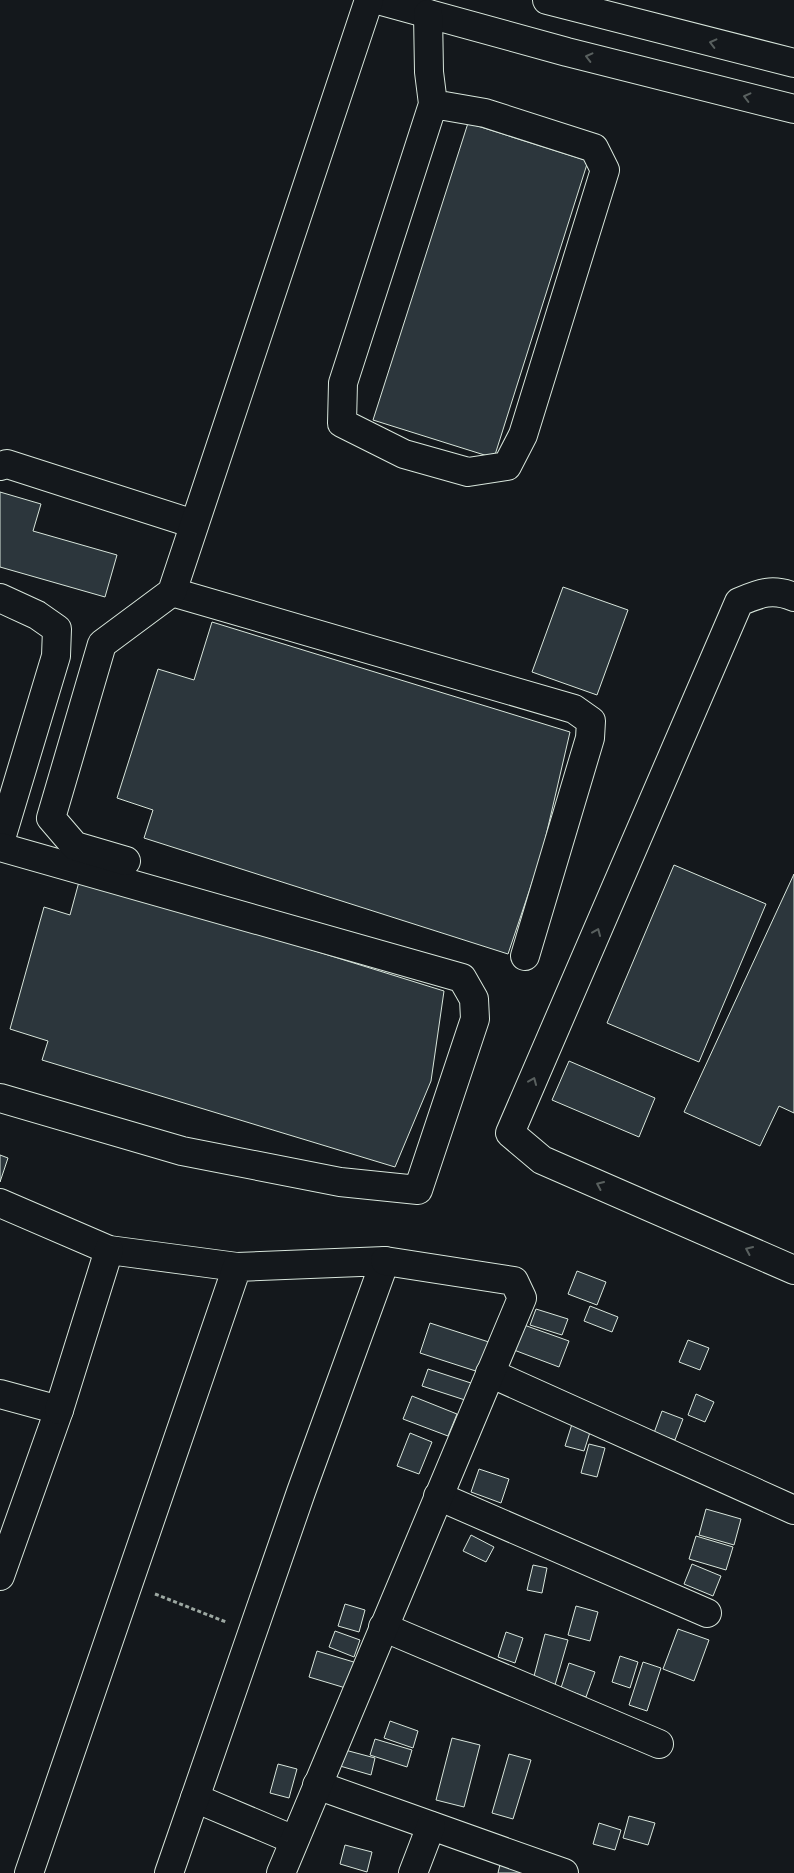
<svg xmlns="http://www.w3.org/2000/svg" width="794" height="1873" viewBox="0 0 794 1873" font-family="'PT Serif',serif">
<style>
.building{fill:#2c363c;stroke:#d8e6dc}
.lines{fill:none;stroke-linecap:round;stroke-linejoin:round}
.minor-casing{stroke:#d8e6dc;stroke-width:30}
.highway-casing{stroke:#d8e6dc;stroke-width:30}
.path{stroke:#9da8a2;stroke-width:3;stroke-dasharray:4 2.5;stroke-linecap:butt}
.minor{stroke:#14181c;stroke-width:28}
.highway{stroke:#14181c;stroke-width:28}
.oneway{stroke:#59605f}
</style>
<rect width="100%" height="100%" fill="#14181c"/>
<!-- building -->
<g class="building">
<polygon points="468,123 588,161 494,458 373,420"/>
<polygon points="0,492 41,504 33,531 117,555 105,597 0,567"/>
<polygon points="563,587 628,610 597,695 532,672"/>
<polygon points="212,622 570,732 542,853 508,954 144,838 153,810 117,798 158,669 194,680"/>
<polygon points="674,865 766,904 699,1062 607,1023"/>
<polygon points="794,874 794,1113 779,1106 760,1146 684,1112"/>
<polygon points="80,878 444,991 431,1081 395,1167 42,1060 48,1041 10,1029 44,907 70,915"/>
<polygon points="569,1061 655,1098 639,1137 552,1100"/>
<polygon points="0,1155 8,1158 0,1182"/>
<polygon points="577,1271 606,1282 597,1305 568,1294"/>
<polygon points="590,1306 618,1317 612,1332 584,1321"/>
<polygon points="536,1309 568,1319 562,1335 530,1325"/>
<polygon points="430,1323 495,1344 485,1374 420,1353"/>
<polygon points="524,1325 569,1341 559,1367 514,1350"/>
<polygon points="688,1340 709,1348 700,1370 679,1362"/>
<polygon points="428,1369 474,1384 468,1401 422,1386"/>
<polygon points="696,1394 714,1402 705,1422 688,1415"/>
<polygon points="412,1396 457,1414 448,1436 403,1419"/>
<polygon points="662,1411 683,1419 675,1440 654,1433"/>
<polygon points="572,1424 591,1429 584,1451 565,1446"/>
<polygon points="410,1433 432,1442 419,1474 397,1466"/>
<polygon points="589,1444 605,1448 597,1477 581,1473"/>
<polygon points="479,1469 509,1479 501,1503 471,1492"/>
<polygon points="706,1509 741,1519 734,1545 699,1535"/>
<polygon points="471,1535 494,1547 486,1562 463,1551"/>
<polygon points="696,1536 733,1547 726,1570 689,1559"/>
<polygon points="692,1564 721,1576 713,1596 684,1584"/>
<polygon points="533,1565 547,1568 542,1593 527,1590"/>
<polygon points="345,1604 365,1610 359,1632 338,1626"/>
<polygon points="576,1606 598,1612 590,1641 568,1635"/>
<polygon points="678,1629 709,1640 694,1681 663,1669"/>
<polygon points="335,1631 360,1640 354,1657 329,1647"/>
<polygon points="506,1632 523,1638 515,1663 498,1657"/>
<polygon points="545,1634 568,1640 555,1685 533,1680"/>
<polygon points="317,1651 357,1663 349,1689 309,1677"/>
<polygon points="620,1656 638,1662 630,1688 612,1682"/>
<polygon points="643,1662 661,1668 647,1711 629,1705"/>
<polygon points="569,1663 595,1672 586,1697 561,1688"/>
<polygon points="390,1721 418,1731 413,1748 384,1738"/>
<polygon points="452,1738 480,1745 464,1807 436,1800"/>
<polygon points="375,1739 412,1750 407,1767 370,1755"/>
<polygon points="345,1750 375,1758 371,1775 340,1766"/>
<polygon points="509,1754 531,1760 513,1819 492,1813"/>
<polygon points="278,1764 297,1769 289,1798 270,1793"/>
<polygon points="629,1816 655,1823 648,1845 623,1838"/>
<polygon points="599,1823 621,1830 615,1850 593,1844"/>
<polygon points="345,1845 372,1852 367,1872 340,1864"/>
<polygon points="501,1860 527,1873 498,1873"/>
</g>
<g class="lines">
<defs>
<g id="minor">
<polyline points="378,0 567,52 794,109"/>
<polyline points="428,14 429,72 433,104 343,383 342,423 404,454 468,472 507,466 523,435 605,170 594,148 485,113 433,104"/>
<polyline points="0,466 7,464 194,524"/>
<polyline points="172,592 574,709 591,721 590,738 525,956"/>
<path d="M 794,597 C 773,588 760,593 739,602 L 510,1133 L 542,1160 L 794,1270"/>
<polyline points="0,598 37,615 57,629 56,656 0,842"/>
<polyline points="0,847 462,978 474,999 475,1019 418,1190 340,1182 182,1151 0,1098"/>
<polyline points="126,861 75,846 51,818 102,644 172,592 369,0"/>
<polyline points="0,1203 109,1250 237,1267"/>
<polyline points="490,1373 794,1510"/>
<polyline points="0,1394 59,1410 0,1576"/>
<polyline points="59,1410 109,1250"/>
<polyline points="438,1496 707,1613"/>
<polyline points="383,1627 659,1744"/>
<polyline points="317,1785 564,1873"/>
<polyline points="195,1798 294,1840"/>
<polyline points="29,1873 237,1267 385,1261 301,1492 169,1873"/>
<polyline points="281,1873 522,1298 514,1281 385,1261"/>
<polyline points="413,1873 431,1826"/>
</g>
<polyline id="highway" points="547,0 794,63"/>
</defs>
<!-- minor casing -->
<use href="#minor" class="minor-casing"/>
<!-- highway casing -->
<use href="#highway" class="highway-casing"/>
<!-- path -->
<polyline class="path" points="155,1594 226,1622"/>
<!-- minor -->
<use href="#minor" class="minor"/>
<!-- highway -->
<use href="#highway" class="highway"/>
</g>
<!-- one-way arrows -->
<defs><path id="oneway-chevron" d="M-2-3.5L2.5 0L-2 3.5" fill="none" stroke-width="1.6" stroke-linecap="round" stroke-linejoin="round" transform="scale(1.25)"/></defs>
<g class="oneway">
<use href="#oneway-chevron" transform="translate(713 43) rotate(-166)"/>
<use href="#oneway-chevron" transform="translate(589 57) rotate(-166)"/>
<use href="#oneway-chevron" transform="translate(747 97) rotate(-166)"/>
<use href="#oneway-chevron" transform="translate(597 932) rotate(-67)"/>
<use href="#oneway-chevron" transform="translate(533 1081) rotate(-67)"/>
<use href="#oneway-chevron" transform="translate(600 1185) rotate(-156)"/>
<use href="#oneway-chevron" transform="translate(749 1250) rotate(-156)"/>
</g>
</svg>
